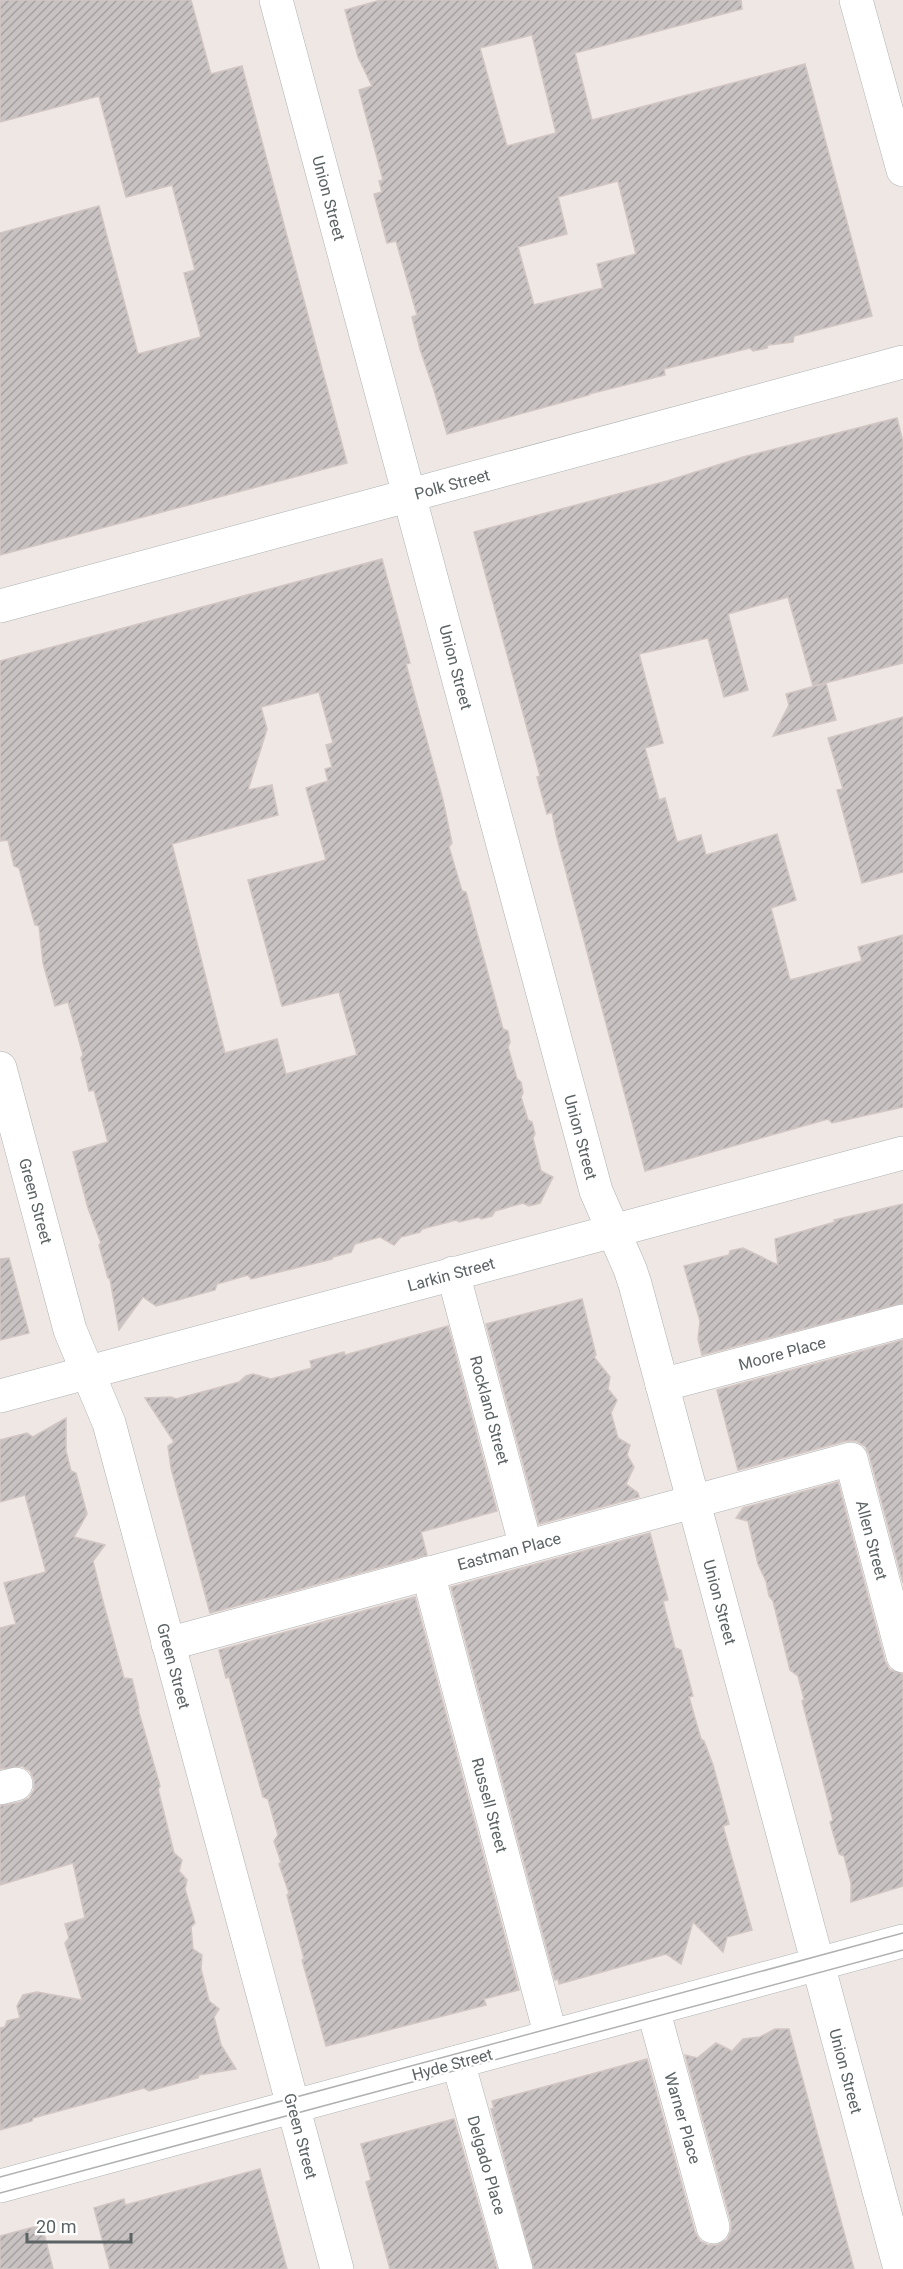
<svg xmlns="http://www.w3.org/2000/svg" width="903" height="2269" viewBox="0 0 903 2269" font-family="Roboto,sans-serif">
<style>
.building{fill:url(#building-hatch);stroke:#d2c6c3;stroke-width:1.5;fill-rule:evenodd}
.lines{fill:none;stroke-linecap:round;stroke-linejoin:round}
.minor-casing{stroke:#adb2b3;stroke-width:34}
.minor{stroke:#fff;stroke-width:33}
.tram{stroke:#b0b1b2;stroke-width:1.5}
.labels{text-anchor:middle;stroke-width:4.5;stroke-linejoin:round;paint-order:stroke}
.street-label{font-size:16px;fill:#5c6364;stroke:#fff}
</style>
<defs>
<pattern id="building-hatch" width="6" height="6" patternUnits="userSpaceOnUse" patternTransform="scale(1.5)"><rect width="6" height="6" fill="#c9c2c2"/><path d="M-1 1l2-2M0 6l6-6M5 7l2-2" fill="none" stroke="#a6a1a1"/></pattern>
</defs>
<rect width="100%" height="100%" fill="#eee7e4"/>
<!-- building -->
<g class="building">
<polygon points="0,0 191,0 211,74 242,66 347,463 0,555 0,233 99,206 138,354 201,337 184,273 195,270 172,185 126,197 99,96 0,122"/>
<path d="M 381,0 L 741,0 L 742,9 L 575,53 L 592,120 L 805,64 L 872,316 L 794,336 L 793,342 L 768,345 L 767,348 L 753,351 L 750,348 L 664,369 L 665,375 L 589,394 L 589,395 L 447,434 L 434,390 L 420,349 L 412,317 L 417,315 L 396,241 L 387,243 L 374,194 L 382,192 L 379,181 L 383,180 L 359,90 L 372,86 L 358,57 L 345,10 ZM 532,35 L 556,133 L 507,146 L 480,48 ZM 618,181 L 636,254 L 597,264 L 603,288 L 534,305 L 518,247 L 567,234 L 558,197 Z"/>
<polygon points="897,418 903,442 903,663 813,686 788,597 728,614 748,690 724,697 708,638 639,654 663,743 645,748 659,800 665,798 677,842 701,835 706,855 777,834 796,900 771,908 790,980 862,961 858,947 903,935 903,1107 832,1123 828,1119 645,1171 556,834 552,812 547,814 537,777 540,776 474,532 667,481 743,457"/>
<path d="M 382,559 L 410,663 L 406,664 L 443,800 L 452,843 L 449,847 L 462,891 L 466,892 L 503,1029 L 508,1031 L 510,1042 L 508,1047 L 517,1079 L 521,1082 L 523,1093 L 521,1097 L 528,1120 L 532,1122 L 535,1134 L 533,1138 L 541,1171 L 553,1177 L 540,1203 L 529,1206 L 523,1203 L 495,1211 L 492,1216 L 481,1219 L 479,1217 L 459,1222 L 456,1220 L 422,1229 L 420,1232 L 401,1237 L 394,1245 L 380,1237 L 355,1244 L 351,1252 L 333,1257 L 332,1259 L 251,1279 L 248,1275 L 217,1284 L 215,1290 L 156,1306 L 143,1297 L 119,1330 L 110,1279 L 108,1278 L 99,1245 L 101,1243 L 88,1208 L 73,1152 L 108,1142 L 94,1090 L 89,1091 L 81,1058 L 83,1055 L 68,1002 L 55,1006 L 43,963 L 39,926 L 35,925 L 19,868 L 14,866 L 8,840 L 0,841 L 0,661 ZM 319,692 L 333,743 L 326,745 L 332,767 L 325,769 L 328,781 L 306,788 L 326,860 L 248,880 L 282,1006 L 339,992 L 357,1055 L 286,1074 L 277,1039 L 225,1053 L 172,844 L 278,815 L 272,785 L 248,790 L 267,729 L 261,707 Z"/>
<polygon points="826,683 836,720 773,736 789,705 786,694"/>
<polygon points="903,717 903,872 862,883 837,790 843,789 828,738"/>
<polygon points="903,1204 903,1303 702,1355 698,1339 700,1321 684,1266 729,1255 730,1251 743,1248 778,1265 775,1239 835,1222 834,1220"/>
<polygon points="9,1258 29,1333 0,1340 0,1259"/>
<polygon points="582,1299 596,1355 594,1357 610,1377 608,1389 617,1400 611,1413 618,1438 630,1445 627,1455 634,1467 626,1484 638,1493 639,1497 539,1524 486,1324"/>
<polygon points="448,1326 497,1511 421,1532 427,1555 210,1613 171,1468 168,1446 174,1442 145,1398 171,1397 176,1399 239,1382 246,1376 253,1374 271,1379 312,1368 310,1361 344,1352 345,1355"/>
<polygon points="903,1340 903,1583 869,1454 865,1446 856,1441 846,1441 738,1470 717,1390"/>
<polygon points="66,1418 66,1451 71,1471 76,1473 87,1514 74,1537 105,1545 93,1561 102,1598 124,1678 132,1679 139,1708 138,1709 160,1786 158,1789 174,1853 182,1860 179,1871 187,1880 185,1889 195,1923 191,1927 193,1949 202,1955 201,1969 209,2001 219,2009 214,2017 221,2045 236,2069 199,2075 198,2078 149,2091 144,2088 33,2118 32,2121 0,2130 0,2028 5,2027 7,2021 20,2018 17,2006 23,1995 37,1992 82,2000 65,1943 69,1938 65,1924 85,1918 73,1863 0,1885 0,1806 21,1802 29,1798 34,1790 34,1780 30,1771 22,1766 0,1769 0,1628 16,1624 4,1583 46,1572 25,1495 0,1502 0,1440 27,1433 33,1437"/>
<polygon points="838,1482 885,1661 890,1670 903,1674 903,1886 851,1902 851,1883 844,1856 839,1854 830,1822 833,1820 802,1701 804,1699 798,1676 790,1670 773,1601 769,1596 766,1581 758,1564 748,1521 736,1518 743,1508"/>
<polygon points="650,1533 668,1600 663,1601 675,1648 681,1650 693,1696 689,1697 701,1739 704,1741 713,1765 729,1824 723,1826 752,1930 727,1937 723,1952 693,1922 681,1964 666,1954 559,1984 558,1979 555,1980 451,1587"/>
<polygon points="415,1597 519,1990 484,1999 486,2005 326,2046 302,1960 304,1959 287,1895 289,1893 279,1864 281,1862 274,1841 278,1835 268,1799 263,1797 229,1677 226,1678 219,1650"/>
<polygon points="775,2029 789,2029 854,2269 534,2269 491,2109 494,2108 492,2101 647,2059 695,2232 700,2241 708,2245 717,2245 727,2240 731,2231 731,2222 685,2055 697,2058 716,2043 732,2051 743,2039 760,2037"/>
<polygon points="454,2119 497,2269 390,2269 366,2182 371,2180 361,2144"/>
<polygon points="260,2169 287,2269 110,2269 94,2208 124,2199 125,2205"/>
<polygon points="38,2226 39,2230 43,2229 53,2269 0,2269 0,2236"/>
</g>
<g class="lines">
<defs>
<g id="minor">
<polyline points="276,0 596,1191 630,1269 635,1284 900,2269"/>
<polyline points="856,0 903,170"/>
<polyline points="0,606 903,362"/>
<polyline points="0,1068 70,1330 109,1423 337,2269"/>
<polyline points="453,1273 526,1547"/>
<polyline points="662,1385 903,1321"/>
<polyline points="0,1396 903,1153"/>
<polyline points="428,1573 551,2037"/>
<polyline points="168,1644 851,1459 903,1656"/>
<polyline points="0,1788 16,1784"/>
<polyline points="653,2009 713,2227"/>
<polyline points="458,2062 516,2269"/>
<polyline points="0,2186 903,1941"/>
</g>
</defs>
<!-- minor casing -->
<use href="#minor" class="minor-casing"/>
<!-- minor -->
<use href="#minor" class="minor"/>
<!-- tram -->
<g class="tram">
<polyline points="0,2177 903,1933"/>
<polyline points="0,2193 903,1950"/>
</g>
</g>
<g class="labels">
<!-- street labels -->
<g class="street-label">
<text transform="translate(329 198) rotate(75)" y="6">Union Street</text>
<text transform="translate(452 484) rotate(-15)" y="6">Polk Street</text>
<text transform="translate(456 667) rotate(75)" y="6">Union Street</text>
<text transform="translate(581 1137) rotate(75)" y="6">Union Street</text>
<text transform="translate(36 1201) rotate(75)" y="6">Green Street</text>
<text transform="translate(451 1274) rotate(-15)" y="6">Larkin Street</text>
<text transform="translate(782 1353) rotate(-15)" y="6">Moore Place</text>
<text transform="translate(490 1410) rotate(75)" y="6">Rockland Street</text>
<text transform="translate(872 1540) rotate(75)" y="6">Allen Street</text>
<text transform="translate(509 1551) rotate(-15)" y="6">Eastman Place</text>
<text transform="translate(720 1602) rotate(75)" y="6">Union Street</text>
<text transform="translate(174 1666) rotate(75)" y="6">Green Street</text>
<text transform="translate(490 1805) rotate(75)" y="6">Russell Street</text>
<text transform="translate(452 2064) rotate(-15)" y="6">Hyde Street</text>
<text transform="translate(846 2071) rotate(75)" y="6">Union Street</text>
<text transform="translate(683 2118) rotate(74)" y="6">Warner Place</text>
<text transform="translate(301 2136) rotate(75)" y="6">Green Street</text>
<text transform="translate(487 2165) rotate(74)" y="6">Delgado Place</text>
</g>
</g>
<!-- scale -->
<path d="M27 2233v9h104v-9" fill="none" stroke="#5c6364" stroke-width="3"/>
<text x="36" y="2233" font-size="18" fill="#5c6364" stroke="#ffffff" stroke-width="4.5" paint-order="stroke">20 m</text>
</svg>
